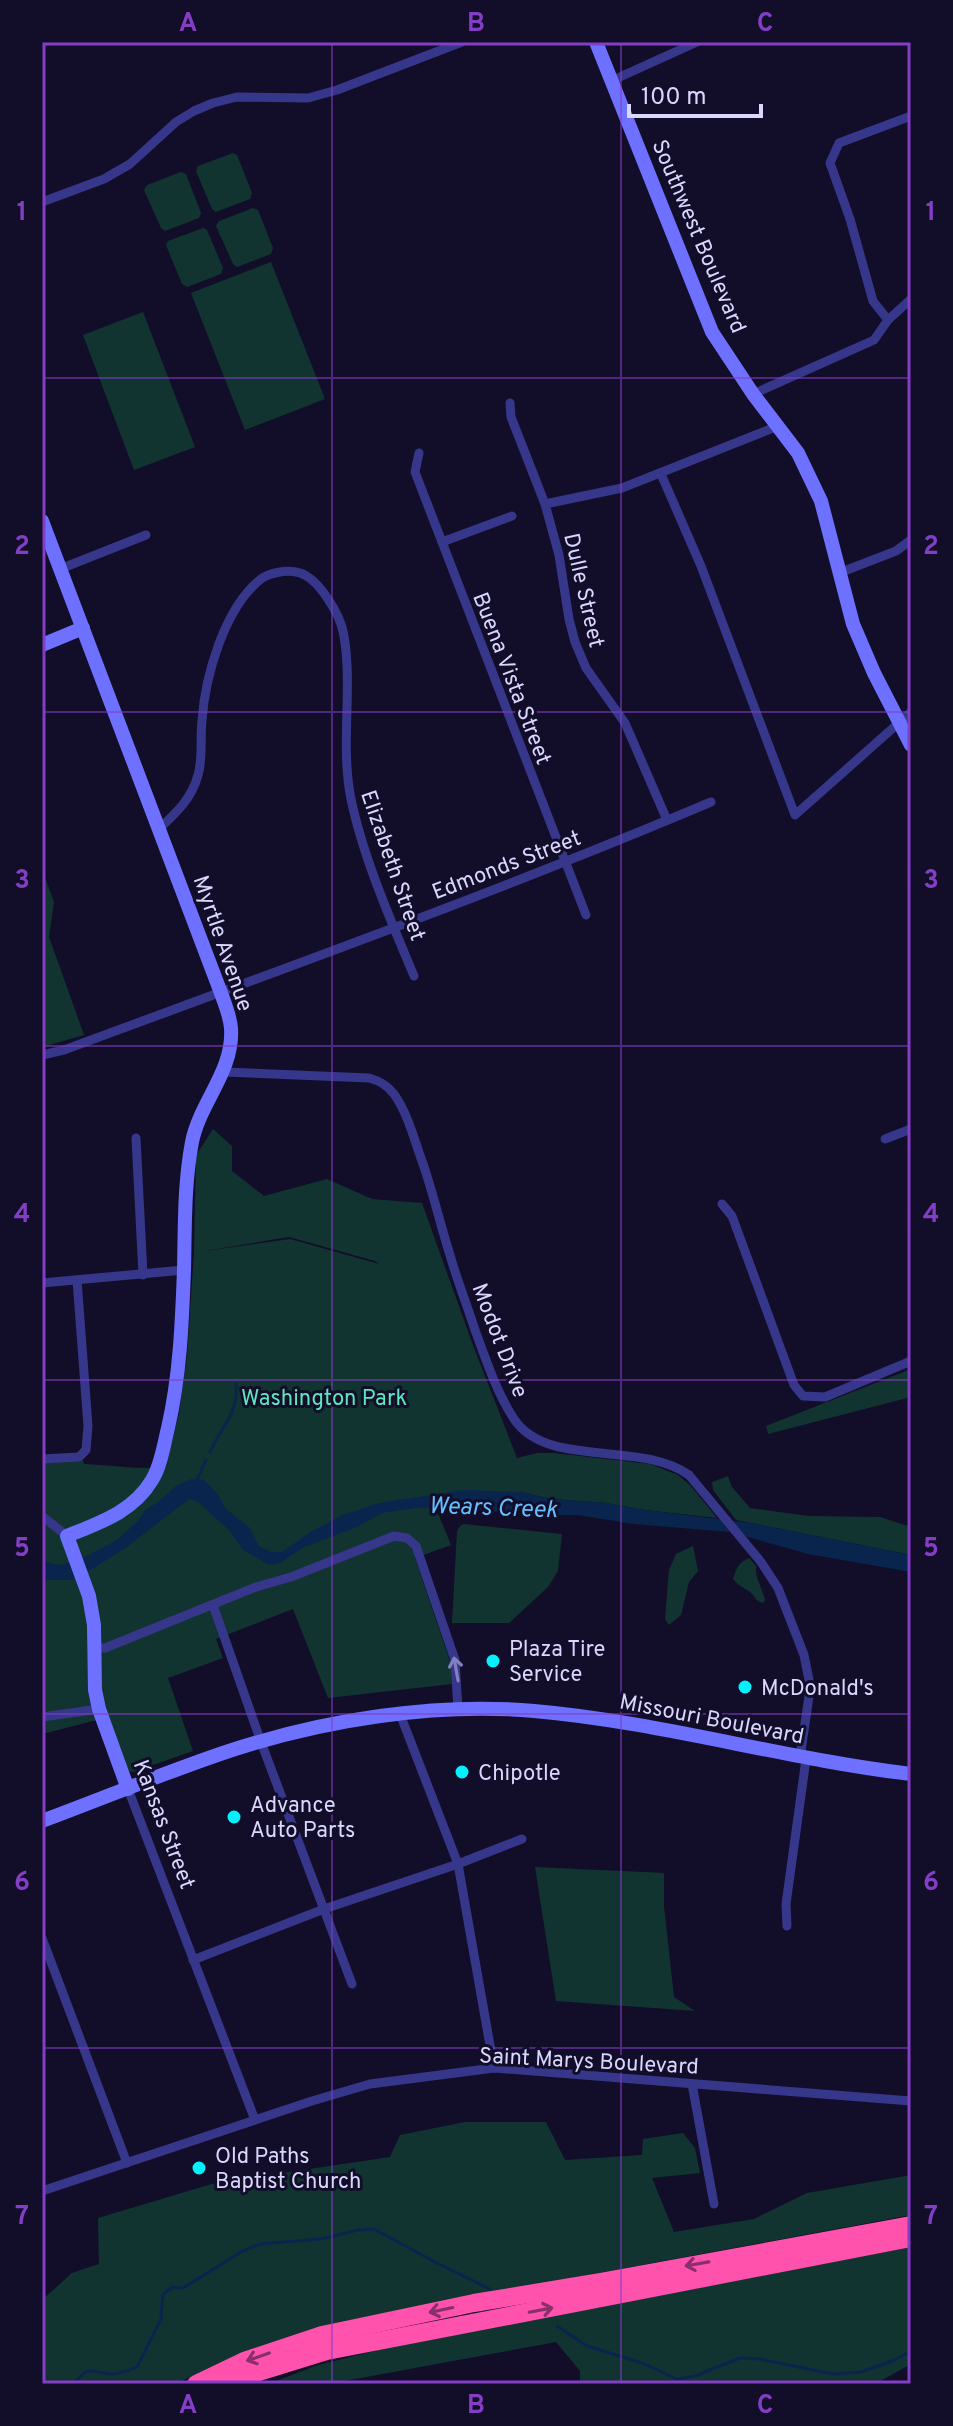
<svg xmlns="http://www.w3.org/2000/svg" width="953" height="2426" viewBox="0 0 953 2426" font-family="Overpass,sans-serif">
<style>
.green{fill:#113431;fill-rule:evenodd}
.water{fill:#09254e}
.lines{fill:none;stroke-linecap:round;stroke-linejoin:round}
.stream{stroke:#09254e;stroke-width:3}
.street{stroke:#36378b;stroke-width:9}
.secondary{stroke:#6e71ff;stroke-width:14}
.highway{stroke:#ff52ad;stroke-width:18}
.oneway{stroke:#807fbf}
.oneway2{stroke:#88306c}
.grid{fill:none;stroke:#843dc5;stroke-width:2;stroke-opacity:0.55}
.poi-dot{fill:#03f1ff;stroke:#120e2a;stroke-width:3}
.labels{text-anchor:middle;stroke-width:6;stroke-linejoin:round;paint-order:stroke}
.street-label{font-size:22px;fill:#dad7ff;stroke:#120e2a}
.park-label{font-size:22px;fill:#5ae8be;stroke:#120e2a}
.poi-label{font-size:22px;fill:#dad7ff;stroke:#120e2a;text-anchor:start}
.water-label{font-size:24px;font-style:italic;fill:#65bfff;stroke:#120e2a}
.neatline{fill:none;stroke:#843dc5;stroke-width:3}
.grid-label{font-size:26px;text-anchor:middle;font-weight:bold;fill:#843dc5}
</style>
<rect width="100%" height="100%" fill="#120e2a"/>
<!-- green -->
<g class="green">
<polygon points="233,153 237,155 252,193 250,199 216,212 212,209 196,171 198,166"/>
<polygon points="181,172 186,174 201,213 199,218 165,231 161,228 144,190 147,185"/>
<polygon points="253,208 258,210 273,248 271,254 237,267 233,264 216,226 219,221"/>
<polygon points="203,228 207,230 223,268 221,274 187,287 182,284 166,245 168,241"/>
<polygon points="271,262 325,399 245,430 191,293"/>
<polygon points="143,312 195,447 134,470 83,335"/>
<polygon points="42,869 54,902 49,937 84,1035 42,1047"/>
<path d="M 213,1129 L 232,1146 L 232,1171 L 264,1196 L 327,1179 L 372,1199 L 422,1203 L 474,1348 L 517,1458 L 537,1453 L 554,1453 L 650,1464 L 678,1475 L 690,1485 L 717,1518 L 645,1510 L 606,1503 L 551,1499 L 521,1492 L 431,1496 L 451,1545 L 415,1558 L 454,1673 L 452,1684 L 328,1698 L 293,1609 L 216,1639 L 223,1658 L 168,1678 L 193,1751 L 133,1772 L 129,1771 L 109,1717 L 42,1734 L 42,1462 L 83,1460 L 84,1464 C 112,1465 139,1470 166,1467 L 179,1413 L 187,1356 L 194,1252 L 196,1155 ZM 289,1237 L 375,1261 L 379,1264 L 290,1239 L 205,1251 Z"/>
<polygon points="911,1369 911,1397 768,1434 766,1426"/>
<polygon points="728,1476 732,1487 750,1508 809,1516 880,1517 911,1527 911,1555 736,1520 713,1490 712,1482"/>
<polygon points="464,1524 562,1534 558,1571 548,1587 509,1623 452,1623 457,1531 460,1526"/>
<polygon points="693,1546 698,1571 689,1582 681,1615 669,1625 665,1619 669,1570 676,1554"/>
<path d="M 749,1558 L 756,1566 C 755,1578 762,1588 765,1600 L 763,1603 C 755,1601 756,1597 750,1592 C 743,1587 740,1587 733,1579 C 736,1569 739,1562 749,1558 Z"/>
<polygon points="535,1867 664,1873 664,1906 674,1997 695,2011 556,2001"/>
<polygon points="465,2122 546,2122 565,2160 642,2155 643,2139 683,2133 695,2148 700,2173 652,2178 674,2232 754,2219 807,2193 911,2175 911,2215 572,2278 229,2359 175,2384 42,2384 42,2300 72,2273 99,2264 98,2218 215,2183 390,2157 400,2135"/>
<polygon points="911,2247 911,2364 877,2383 580,2384 580,2371 556,2342 328,2384 268,2384 318,2365 399,2345"/>
</g>
<!-- water -->
<polygon class="water" points="191,1479 204,1480 217,1493 226,1509 249,1527 259,1546 271,1552 282,1552 312,1531 343,1515 379,1503 463,1490 521,1492 551,1499 606,1503 645,1510 751,1523 911,1555 911,1572 808,1554 730,1532 633,1524 578,1515 525,1515 474,1509 416,1508 382,1513 357,1527 304,1547 280,1563 269,1565 243,1550 229,1530 198,1502 189,1499 127,1547 94,1568 72,1580 42,1580 42,1561 59,1565 68,1563 87,1556 117,1540 138,1521 146,1509 157,1503 176,1486"/>
<g class="lines">
<!-- stream -->
<g class="stream">
<path d="M 210,1452 C 221,1427 239,1413 236,1384"/>
<polyline points="196,1482 206,1460"/>
<polyline points="557,2326 587,2346 642,2363 677,2379 695,2376 740,2358 759,2359 833,2374 861,2372 892,2361 911,2351"/>
<path d="M 74,2384 C 89,2364 89,2372 110,2374 C 120,2374 128,2371 137,2367 L 161,2319 L 163,2294 L 173,2287 L 183,2288 L 241,2252 L 260,2244 L 321,2239 L 358,2230 L 374,2229 L 435,2262 L 490,2289"/>
</g>
<!-- street -->
<g class="street">
<polyline points="611,81 697,42"/>
<polyline points="42,202 104,179 130,164 176,122 194,111 213,103 237,97 308,98 337,90 462,42"/>
<polyline points="888,320 873,301 850,219 830,163 839,143 911,116"/>
<polyline points="753,394 874,340 888,320 911,299"/>
<polyline points="510,403 511,417 545,504 559,555 569,619 575,642 586,668 625,723 667,820"/>
<polyline points="419,453 415,472 586,915"/>
<polyline points="661,474 701,566 795,815 911,712"/>
<polyline points="545,504 622,488 778,426"/>
<polyline points="442,542 512,516"/>
<polyline points="60,569 146,535"/>
<polyline points="839,573 896,551 911,540"/>
<path d="M 160,828 C 177,812 192,798 198,775 C 203,759 200,738 202,721 C 205,677 224,608 261,579 C 269,573 285,570 296,572 C 318,575 341,616 344,636 C 353,689 340,745 351,799 C 363,857 391,921 414,976"/>
<path d="M 42,1055 L 64,1050 C 280,970 498,892 711,802"/>
<path d="M 224,1072 L 369,1078 C 380,1081 387,1085 394,1094 C 408,1114 414,1139 422,1161 C 433,1192 440,1224 450,1255 C 457,1280 467,1305 475,1330 C 486,1360 497,1393 514,1419 C 547,1469 641,1440 689,1475 L 761,1562 L 778,1588 L 804,1655 L 809,1680 L 809,1696 L 800,1758"/>
<polyline points="136,1138 143,1275"/>
<polyline points="885,1139 911,1129"/>
<polyline points="722,1204 732,1216 794,1385 803,1396 825,1397 911,1361"/>
<polyline points="42,1283 184,1270"/>
<polyline points="42,1459 79,1457 86,1450 88,1426 77,1280"/>
<polyline points="42,1516 67,1536"/>
<polyline points="213,1605 261,1742 352,1984"/>
<polyline points="95,1648 105,1648 256,1587 291,1577 394,1536 407,1538 416,1546 455,1660 458,1710"/>
<polyline points="400,1714 458,1864 494,2068"/>
<polyline points="42,1717 99,1709"/>
<polyline points="128,1789 255,2120"/>
<polyline points="787,1926 786,1904 806,1759"/>
<polyline points="42,1938 127,2163"/>
<polyline points="193,1960 324,1909 458,1864 522,1839"/>
<polyline points="692,2084 714,2204"/>
<polyline points="42,2191 312,2101 370,2084 494,2068 911,2101"/>
</g>
<!-- secondary -->
<g class="secondary">
<polyline points="596,42 712,332 753,394 798,453 821,501 853,624 874,673 911,745"/>
<path d="M 42,521 L 221,993 C 225,1004 230,1016 231,1028 C 234,1071 200,1102 192,1142 C 184,1184 185,1227 184,1270 C 182,1323 180,1376 168,1428 C 164,1444 161,1466 152,1480 C 133,1512 99,1523 67,1536 L 89,1596 L 94,1625 L 95,1690 L 99,1709 L 128,1789"/>
<polyline points="42,645 83,628"/>
<path d="M 42,1821 C 104,1798 166,1772 229,1751 C 323,1720 436,1702 534,1711 C 661,1722 784,1759 911,1774"/>
</g>
<!-- highway -->
<g class="highway">
<polyline points="196,2384 244,2361 322,2335 474,2303 601,2282 911,2225"/>
<polyline points="231,2384 259,2372 327,2351 911,2238"/>
</g>
</g>
<!-- one-way arrows -->
<defs><path id="oneway-shaft" d="M-6 0H5M1.5-3L5.5 0L1.5 3" fill="none" stroke-width="1.6" stroke-linecap="round" stroke-linejoin="round" transform="scale(2)"/></defs>
<use class="oneway" href="#oneway-shaft" transform="translate(456 1669) rotate(-100)"/>
<g class="oneway2">
<use href="#oneway-shaft" transform="translate(697 2264) rotate(170)"/>
<use href="#oneway-shaft" transform="translate(441 2310) rotate(168)"/>
<use href="#oneway-shaft" transform="translate(541 2310) rotate(-11)"/>
<use href="#oneway-shaft" transform="translate(258 2357) rotate(161)"/>
</g>
<!-- grid -->
<path class="grid" d="M 332,42 L 332,2384M 621,42 L 621,2384M 42,378 L 911,378M 42,712 L 911,712M 42,1046 L 911,1046M 42,1380 L 911,1380M 42,1714 L 911,1714M 42,2048 L 911,2048"/>
<!-- markers -->
<g class="poi-dot">
<circle cx="493" cy="1661" r="8"/>
<circle cx="745" cy="1687" r="8"/>
<circle cx="462" cy="1772" r="8"/>
<circle cx="234" cy="1817" r="8"/>
<circle cx="199" cy="2168" r="8"/>
</g>
<g class="labels">
<!-- street labels -->
<g class="street-label">
<text transform="translate(700 236) rotate(67)" y="8">Southwest Boulevard</text>
<text transform="translate(585 590) rotate(77)" y="8">Dulle Street</text>
<text transform="translate(513 678) rotate(69)" y="8">Buena Vista Street</text>
<text transform="translate(506 864) rotate(-21)" y="8">Edmonds Street</text>
<text transform="translate(394 865) rotate(71)" y="8">Elizabeth Street</text>
<text transform="translate(224 943) rotate(71)" y="8">Myrtle Avenue</text>
<text transform="translate(501 1340) rotate(69)" y="8">Modot Drive</text>
<text transform="translate(712 1718) rotate(11)" y="8">Missouri Boulevard</text>
<text transform="translate(165 1824) rotate(69)" y="8">Kansas Street</text>
<text transform="translate(589 2060) rotate(3)" y="8">Saint Marys Boulevard</text>
</g>
<!-- park labels -->
<g class="park-label">
<text x="324" y="1405">Washington Park</text>
</g>
<!-- poi labels -->
<g class="poi-label">
<text x="509" y="1656">Plaza Tire<tspan x="509" dy="25">Service</tspan></text>
<text x="761" y="1695">McDonald's</text>
<text x="478" y="1780">Chipotle</text>
<text x="250" y="1812">Advance<tspan x="250" dy="25">Auto Parts</tspan></text>
<text x="215" y="2163">Old Paths<tspan x="215" dy="25">Baptist Church</tspan></text>
</g>
<!-- water labels -->
<g class="water-label">
<text transform="translate(493 1507) rotate(2)" y="8">Wears Creek</text>
</g>
</g>
<!-- border -->
<rect width="953" height="2426" fill="none" stroke="#120e2a" stroke-width="88"/>
<!-- scale -->
<path d="M629 104v12h132v-12" fill="none" stroke="#dad7ff" stroke-width="4"/>
<text x="641" y="104" font-size="24" fill="#dad7ff" stroke="#120e2a" stroke-width="6" paint-order="stroke">100 m</text>
<rect x="44" y="44" width="865" height="2338" class="neatline"/>
<g class="grid-label">
<text x="188" y="31">A</text>
<text x="476" y="31">B</text>
<text x="765" y="31">C</text>
<text x="22" y="220">1</text>
<text x="931" y="220">1</text>
<text x="22" y="554">2</text>
<text x="931" y="554">2</text>
<text x="22" y="888">3</text>
<text x="931" y="888">3</text>
<text x="22" y="1222">4</text>
<text x="931" y="1222">4</text>
<text x="22" y="1556">5</text>
<text x="931" y="1556">5</text>
<text x="22" y="1890">6</text>
<text x="931" y="1890">6</text>
<text x="22" y="2224">7</text>
<text x="931" y="2224">7</text>
<text x="188" y="2413">A</text>
<text x="476" y="2413">B</text>
<text x="765" y="2413">C</text>
</g>
</svg>
